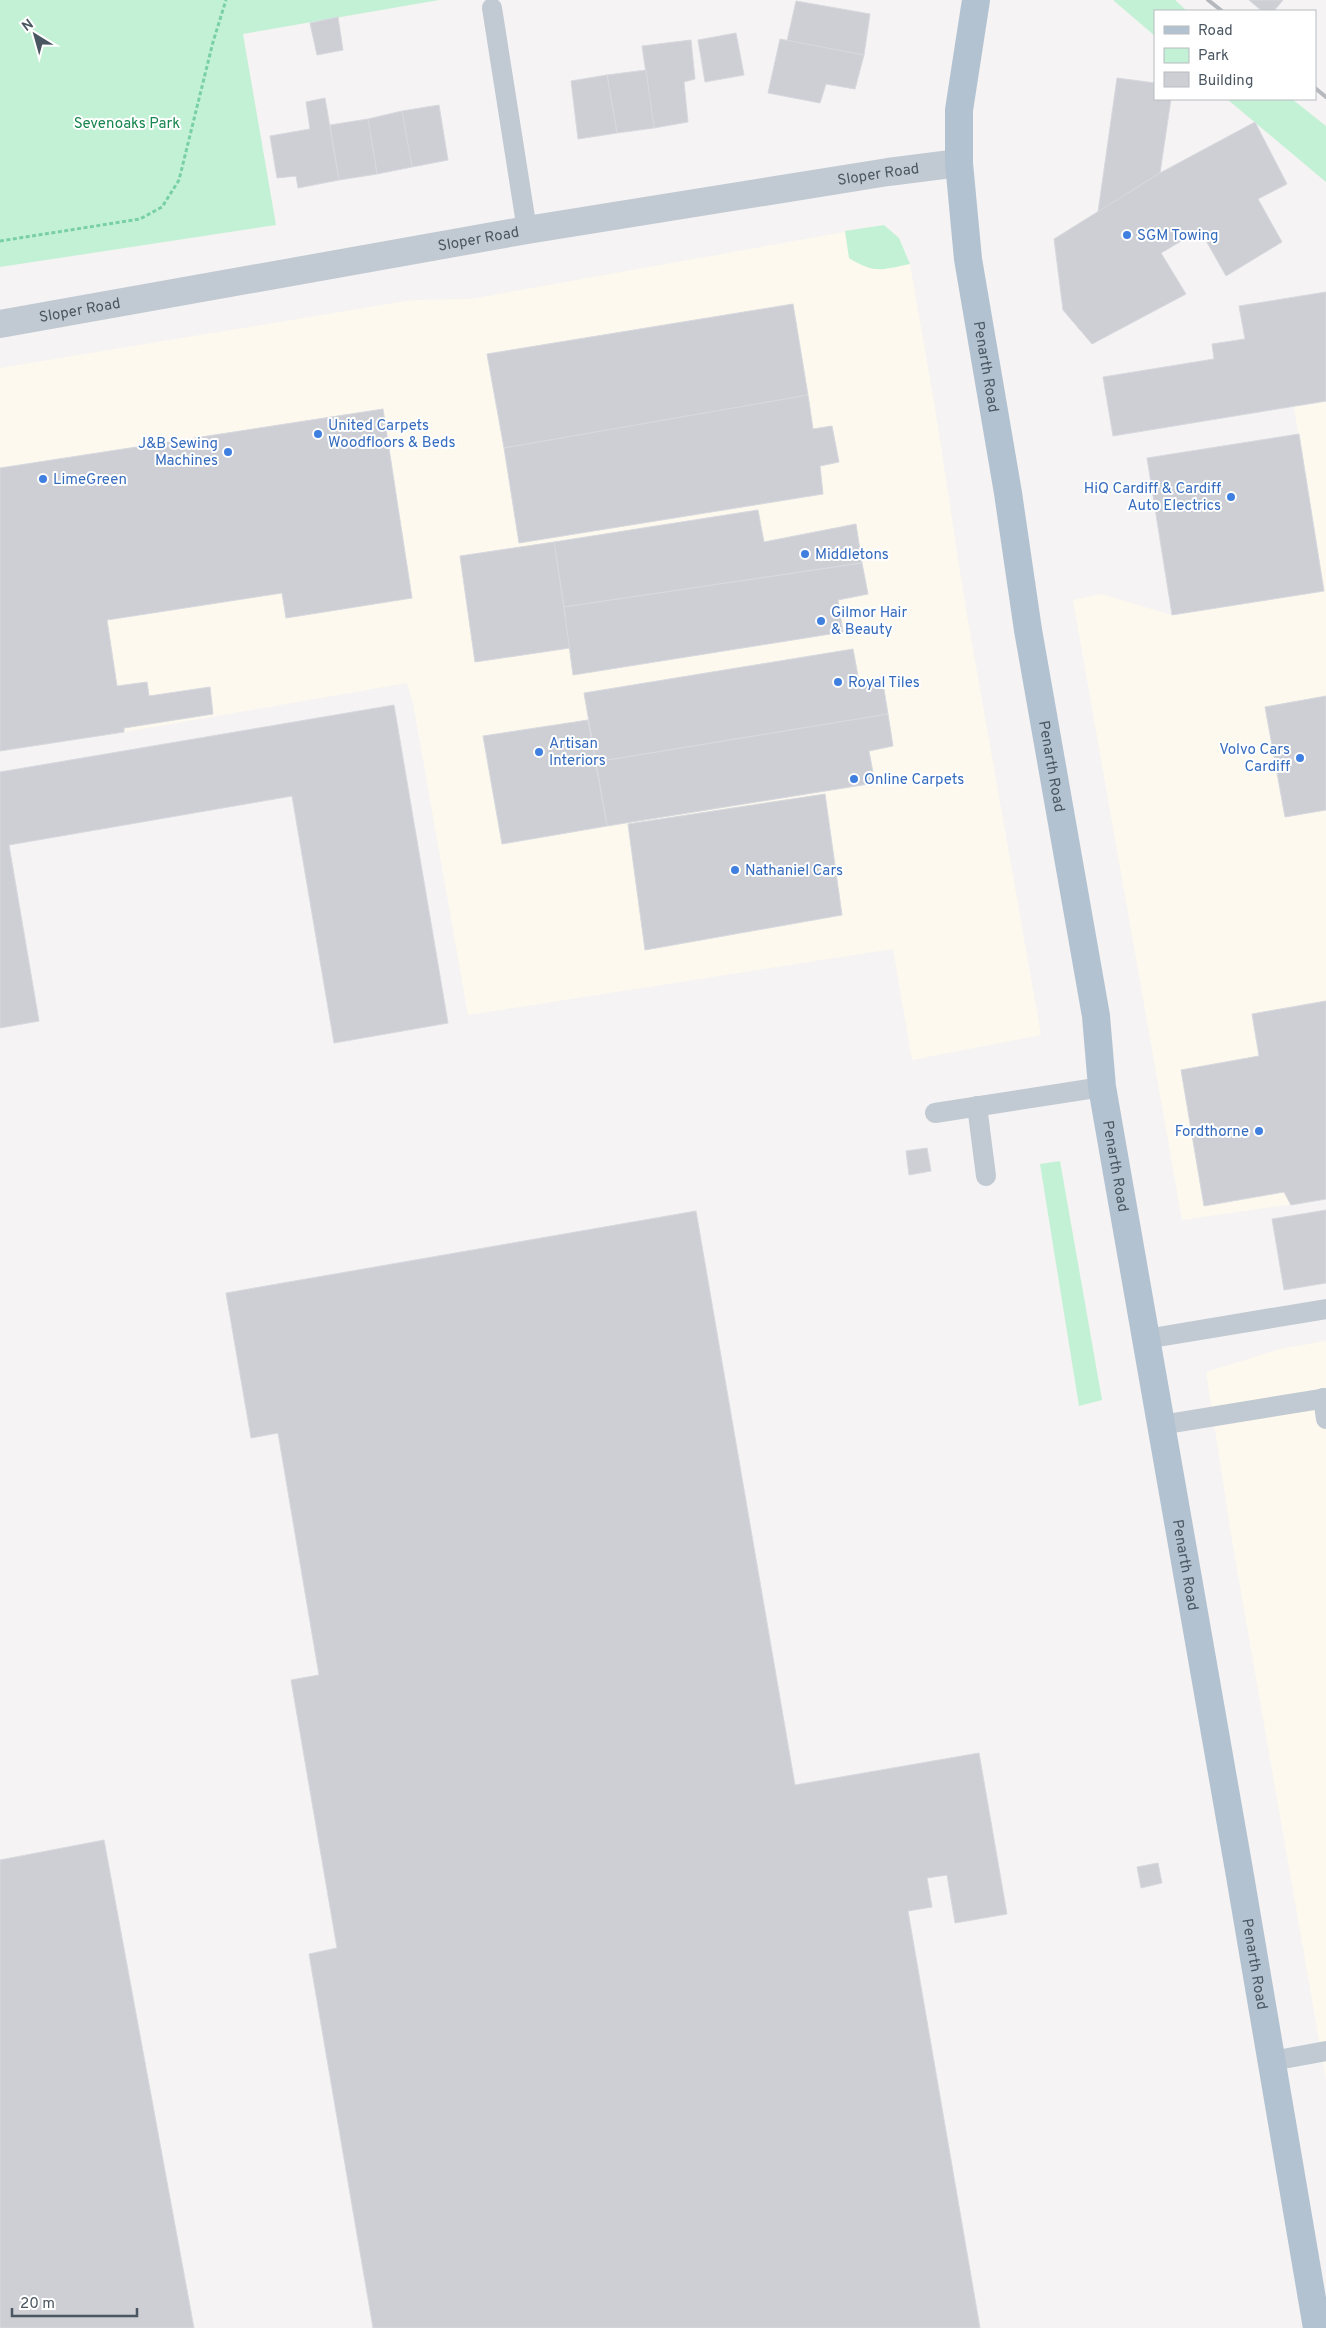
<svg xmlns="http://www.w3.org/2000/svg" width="1326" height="2328" viewBox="0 0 1326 2328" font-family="Overpass,sans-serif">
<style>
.commercial{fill:#fdf9ef}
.green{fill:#c3f1d5}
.building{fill:#cdcfd5;stroke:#d7d9de}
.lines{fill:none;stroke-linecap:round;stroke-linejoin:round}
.path{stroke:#7ad0a6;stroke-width:3;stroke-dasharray:4 2.5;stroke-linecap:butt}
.service{stroke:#c1cad2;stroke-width:20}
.tertiary{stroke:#c1cad2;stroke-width:28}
.primary{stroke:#b3c2d1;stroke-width:28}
.rail{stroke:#b5b8bd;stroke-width:4}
.shop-dot{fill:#3f7fe0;stroke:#fff;stroke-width:2}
.labels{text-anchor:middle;stroke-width:4;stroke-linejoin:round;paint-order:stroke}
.park-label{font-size:15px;fill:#17864f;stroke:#fff}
.street-label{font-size:15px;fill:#4a5661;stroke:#fff}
.shop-label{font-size:15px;fill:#366cbe;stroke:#fff;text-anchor:start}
</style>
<rect width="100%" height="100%" fill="#f5f3f3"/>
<!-- commercial -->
<g class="commercial">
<polygon points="884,225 899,238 910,264 936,414 965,604 1041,1035 912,1060 893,949 468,1015 413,703 407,683 124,732 0,751 0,368 413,300 471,299"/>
<polygon points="1326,402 1326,1199 1182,1220 1073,600 1101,594 1172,615 1324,591 1294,407"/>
<polygon points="1326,1341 1326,2080 1232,1540 1206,1372 1280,1349"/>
</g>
<!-- green -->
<g class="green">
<polygon points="0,0 439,0 243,34 276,225 0,267"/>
<polygon points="1113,0 1175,0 1187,11 1155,11 1155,36"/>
<polygon points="1227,99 1292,99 1326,126 1326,182"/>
<path d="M 884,225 L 899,238 L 910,264 C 881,270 875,274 849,258 L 845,231 Z"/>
<polygon points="1060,1161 1102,1400 1079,1406 1040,1164"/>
</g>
<!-- building -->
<g class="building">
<polygon points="1249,0 1283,0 1274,11 1262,11"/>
<polygon points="796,1 870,14 864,55 787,41"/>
<polygon points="338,17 343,50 317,55 310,23"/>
<polygon points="736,33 744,75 705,82 698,40"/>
<polygon points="780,39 864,55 855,89 826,84 820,103 768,93"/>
<polygon points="691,40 695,79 684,82 688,122 654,128 642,46"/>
<polygon points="646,70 654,128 617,133 607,75"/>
<polygon points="607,75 617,133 578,139 571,81"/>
<polygon points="1117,78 1155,83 1155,99 1171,99 1160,173 1098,212"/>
<polygon points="325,98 339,180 298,188 296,176 277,178 270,136 310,129 306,102"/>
<polygon points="439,105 448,160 412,167 402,111"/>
<polygon points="402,111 412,167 377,174 368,119"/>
<polygon points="368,119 377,174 339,180 330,125"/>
<polygon points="1255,122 1287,184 1258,199 1282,242 1226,276 1200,230 1161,253 1186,294 1092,344 1063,310 1054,239 1160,173"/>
<polygon points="1326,292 1326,401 1113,436 1103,377 1214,359 1212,344 1245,339 1239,306"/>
<polygon points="793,304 808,395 504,448 487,354"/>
<polygon points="808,395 813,429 832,426 839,462 820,466 823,494 519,543 504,448"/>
<polygon points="383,409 412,598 286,618 282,593 107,620 117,686 147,682 149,696 210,687 213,714 124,728 124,732 0,751 0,468"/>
<polygon points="1299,434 1324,591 1172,615 1147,458"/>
<polygon points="758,510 764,542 856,524 862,563 564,607 554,542"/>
<polygon points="554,542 570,648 475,662 460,556"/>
<polygon points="862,563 868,594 838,600 843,632 573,675 564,607"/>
<polygon points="853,649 859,681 882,677 888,714 596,762 584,693"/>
<polygon points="1326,696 1326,810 1285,817 1265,707"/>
<polygon points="394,705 448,1023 334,1043 292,796 9,845 39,1021 0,1028 0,772"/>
<polygon points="888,714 893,746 869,751 875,783 607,826 596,762"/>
<polygon points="588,720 607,826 502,844 483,736"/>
<polygon points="825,794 842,915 645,950 628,824"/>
<polygon points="1326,1001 1326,1199 1291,1205 1284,1192 1204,1206 1181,1070 1259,1056 1252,1014"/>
<polygon points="927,1148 931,1171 909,1175 906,1151"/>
<polygon points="1326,1210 1326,1283 1284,1290 1272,1219"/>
<polygon points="696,1211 795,1785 979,1753 1007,1914 955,1923 947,1875 927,1878 932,1907 908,1911 980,2328 373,2328 309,1954 337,1948 291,1680 319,1675 278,1433 251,1438 226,1293"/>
<polygon points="104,1840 194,2328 0,2328 0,1860"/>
<polygon points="1158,1863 1162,1883 1141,1888 1137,1867"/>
</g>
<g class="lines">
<!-- path -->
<polyline class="path" points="0,241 140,219 162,207 179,180 213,42 226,0"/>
<!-- service -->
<g class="service">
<polyline points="492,8 527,230"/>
<polyline points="977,1106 986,1176"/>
<polyline points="935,1113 1102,1087"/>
<polyline points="1146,1339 1326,1309"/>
<polyline points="1323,1398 1326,1419"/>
<polyline points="1161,1425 1326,1398"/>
<polyline points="1272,2061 1326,2051"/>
</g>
<!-- tertiary -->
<path class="tertiary" id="s1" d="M 0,324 L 527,230 L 888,172 L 959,163"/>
<!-- primary -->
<path class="primary" id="s2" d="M 976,0 L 959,110 L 959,163 L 968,259 L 1008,493 L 1028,630 L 1096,1016 L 1102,1087 L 1239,1870 L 1317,2328"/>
<!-- rail -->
<g class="rail">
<polyline points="1208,0 1222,11"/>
<polyline points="1315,88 1326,97"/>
</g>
</g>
<!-- markers -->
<g class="shop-dot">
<circle cx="1127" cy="235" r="5"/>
<circle cx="318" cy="434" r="5"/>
<circle cx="228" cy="452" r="5"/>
<circle cx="43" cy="479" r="5"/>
<circle cx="1231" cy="497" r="5"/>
<circle cx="805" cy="554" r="5"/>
<circle cx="821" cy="621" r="5"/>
<circle cx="838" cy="682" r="5"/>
<circle cx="539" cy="752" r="5"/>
<circle cx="1300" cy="758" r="5"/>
<circle cx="854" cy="779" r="5"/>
<circle cx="735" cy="870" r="5"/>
<circle cx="1259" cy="1131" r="5"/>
</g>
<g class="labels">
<!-- park labels -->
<g class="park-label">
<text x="127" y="128">Sevenoaks Park</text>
</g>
<!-- street labels -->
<g class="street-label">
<text dy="5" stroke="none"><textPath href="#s1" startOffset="891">Sloper Road</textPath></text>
<text dy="5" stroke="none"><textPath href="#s1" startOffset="486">Sloper Road</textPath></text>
<text dy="5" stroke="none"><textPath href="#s1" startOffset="81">Sloper Road</textPath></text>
<text dy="5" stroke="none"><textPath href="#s2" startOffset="370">Penarth Road</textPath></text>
<text dy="5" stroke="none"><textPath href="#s2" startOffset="775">Penarth Road</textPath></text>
<text dy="5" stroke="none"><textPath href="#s2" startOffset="1180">Penarth Road</textPath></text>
<text dy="5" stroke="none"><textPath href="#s2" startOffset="1585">Penarth Road</textPath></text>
<text dy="5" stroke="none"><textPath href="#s2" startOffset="1990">Penarth Road</textPath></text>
</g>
<!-- shop labels -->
<g class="shop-label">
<text x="1137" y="240">SGM Towing</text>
<text x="328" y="430">United Carpets<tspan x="328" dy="17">Woodfloors &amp; Beds</tspan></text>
<text x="218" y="448" text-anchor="end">J&amp;B Sewing<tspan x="218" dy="17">Machines</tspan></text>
<text x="53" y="484">LimeGreen</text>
<text x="1221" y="493" text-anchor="end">HiQ Cardiff &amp; Cardiff<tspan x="1221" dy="17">Auto Electrics</tspan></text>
<text x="815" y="559">Middletons</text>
<text x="831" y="617">Gilmor Hair<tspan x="831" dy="17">&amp; Beauty</tspan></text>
<text x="848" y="687">Royal Tiles</text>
<text x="549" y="748">Artisan<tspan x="549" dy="17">Interiors</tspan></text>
<text x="1290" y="754" text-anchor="end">Volvo Cars<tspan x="1290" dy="17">Cardiff</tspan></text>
<text x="864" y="784">Online Carpets</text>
<text x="745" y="875">Nathaniel Cars</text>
<text x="1249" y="1136" text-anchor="end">Fordthorne</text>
</g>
</g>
<!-- legend -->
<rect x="1154" y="10" width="162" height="90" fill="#ffffff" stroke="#b7bbc0"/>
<rect x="1164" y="26" width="25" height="8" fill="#b3c2d1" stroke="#b7bbc0"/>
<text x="1198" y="35" font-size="15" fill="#4a5661">Road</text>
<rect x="1164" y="48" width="25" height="15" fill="#c3f1d5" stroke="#b7bbc0"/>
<text x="1198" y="60" font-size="15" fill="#4a5661">Park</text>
<rect x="1164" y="72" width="25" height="15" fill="#cdcfd5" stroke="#b7bbc0"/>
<text x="1198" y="85" font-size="15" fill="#4a5661">Building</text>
<!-- north arrow -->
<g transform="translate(35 35) rotate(323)" stroke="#ffffff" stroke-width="4" paint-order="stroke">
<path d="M0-4L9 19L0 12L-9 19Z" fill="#4a5661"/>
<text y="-8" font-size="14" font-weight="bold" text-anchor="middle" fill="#4a5661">N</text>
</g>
<!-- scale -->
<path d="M12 2308v8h125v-8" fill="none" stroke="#4a5661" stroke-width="2.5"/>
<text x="20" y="2308" font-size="15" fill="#4a5661" stroke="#ffffff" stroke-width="4" paint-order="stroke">20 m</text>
</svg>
